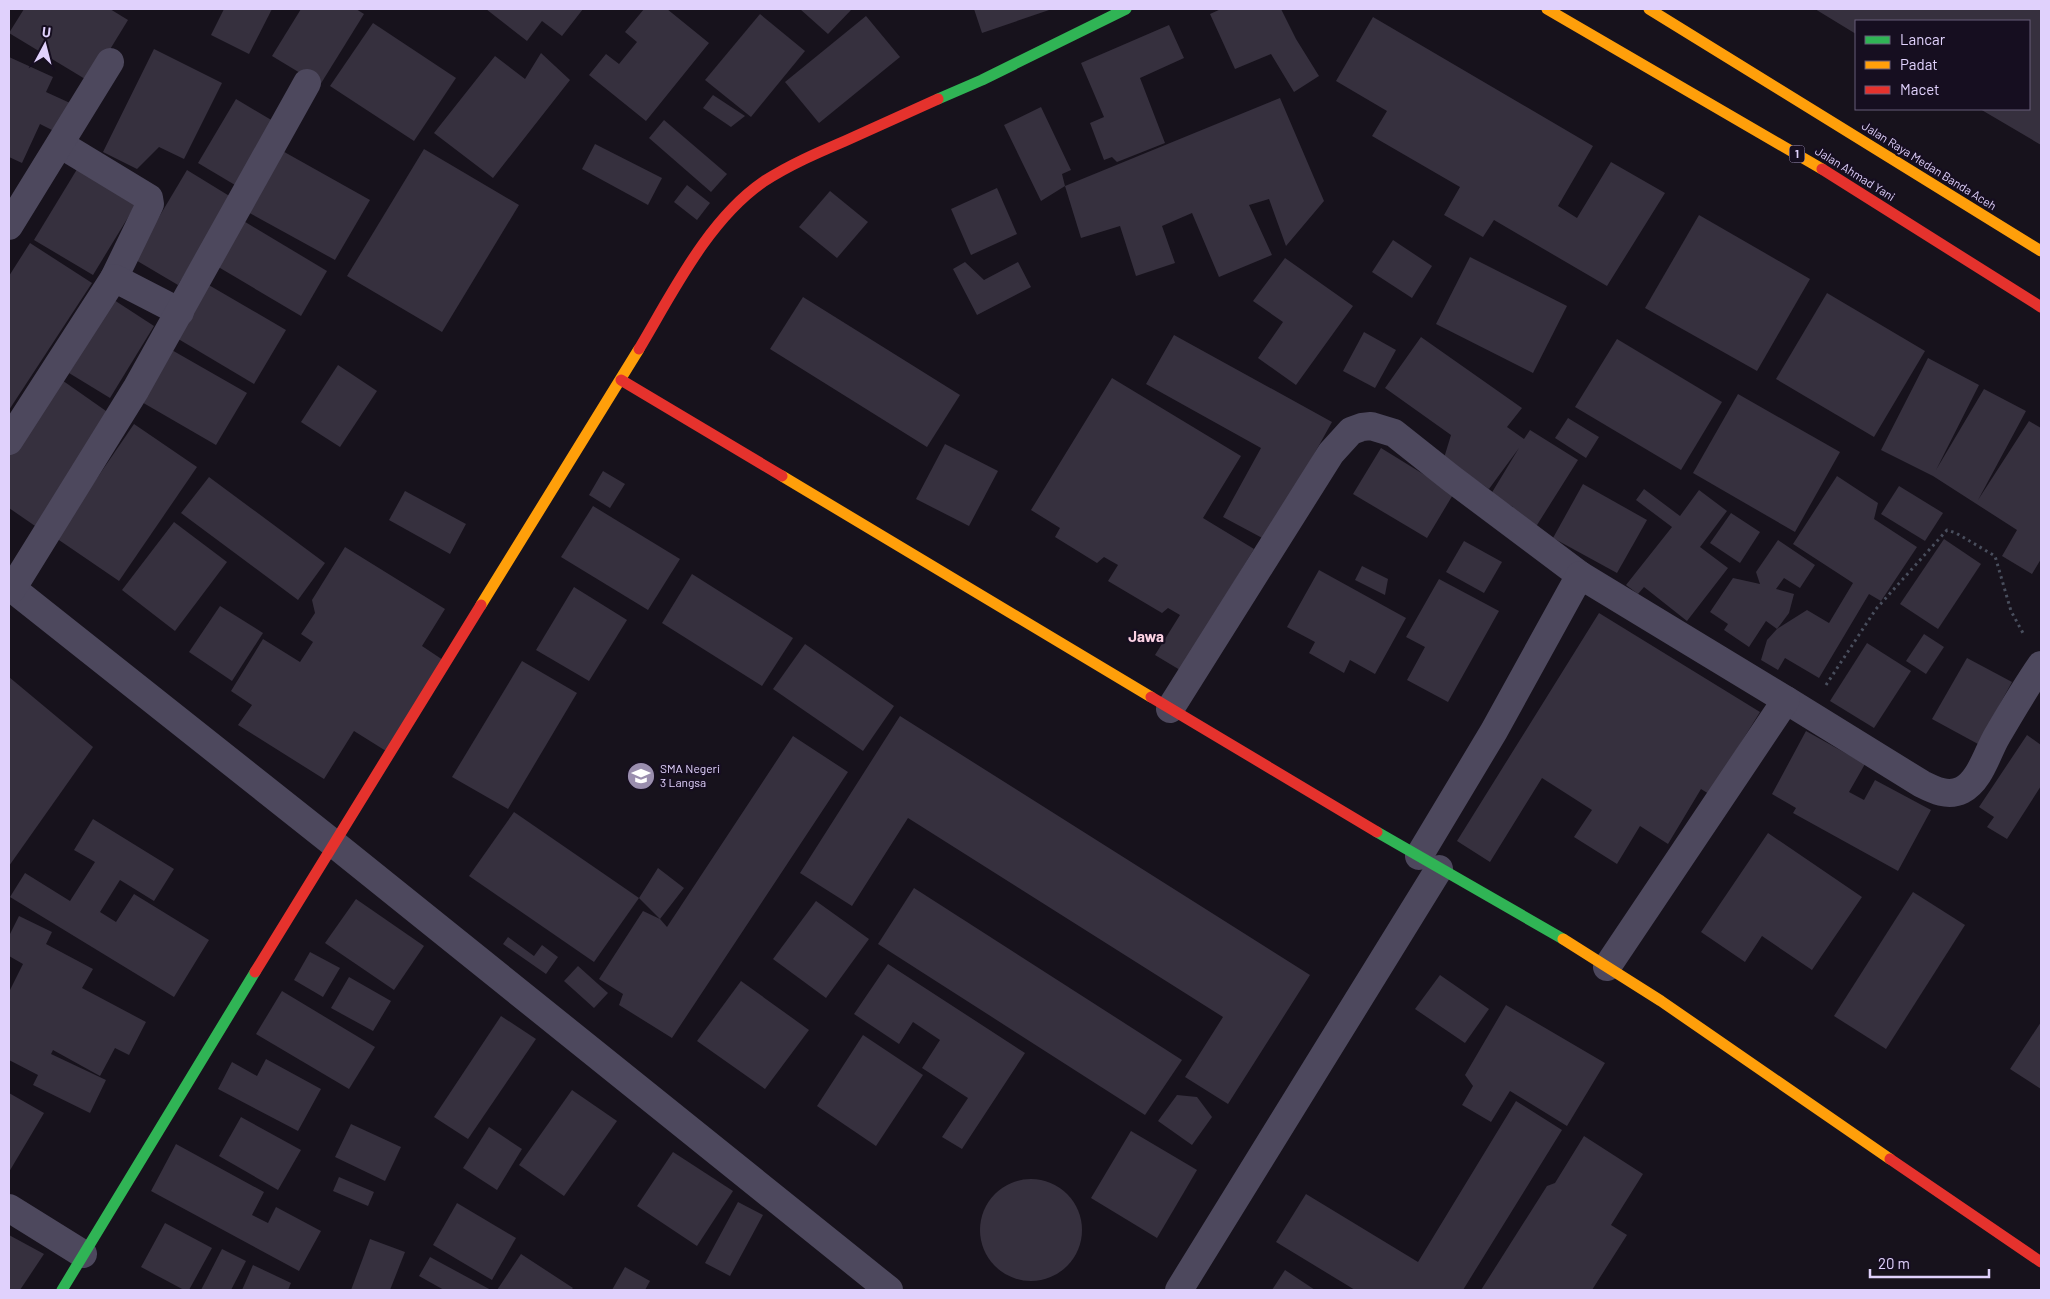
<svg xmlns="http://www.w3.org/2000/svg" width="2050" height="1299" viewBox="0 0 2050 1299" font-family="Barlow,sans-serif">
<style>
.building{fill:#36303e}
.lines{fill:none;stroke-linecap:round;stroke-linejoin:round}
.path{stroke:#494e5d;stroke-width:3;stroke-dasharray:2.5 4;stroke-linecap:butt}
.street{stroke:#4d485d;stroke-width:28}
.fast{stroke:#30b455;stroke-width:11}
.slow{stroke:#ff9f0a;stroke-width:11}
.jam{stroke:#e5322d;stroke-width:11}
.labels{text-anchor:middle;stroke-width:4.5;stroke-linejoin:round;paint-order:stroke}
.shield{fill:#160e20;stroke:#a396ba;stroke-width:1}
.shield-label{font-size:11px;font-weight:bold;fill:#e0d1fc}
.street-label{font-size:12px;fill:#e0d1fc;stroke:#160e20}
.poi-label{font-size:12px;fill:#e0d1fc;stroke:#160e20;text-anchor:start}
.quarter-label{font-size:15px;font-weight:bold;fill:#fcd2e3;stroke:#160e20}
</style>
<rect width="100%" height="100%" fill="#17121c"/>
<!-- building -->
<g class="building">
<polygon points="24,9 110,9 128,20 90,82 9,33"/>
<polygon points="224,9 272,9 249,54 211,35"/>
<polygon points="301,9 356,9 364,14 320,85 272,56"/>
<polygon points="486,9 583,9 562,36 542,21 527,41"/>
<polygon points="644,9 667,9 709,43 646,121 589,75 606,54 619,64 637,42 625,32"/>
<polygon points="800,9 852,9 828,34"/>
<polygon points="974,9 1052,9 982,33"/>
<polygon points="1221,9 1281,9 1296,39 1319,76 1294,92 1271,54 1235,69 1210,14"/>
<polygon points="1815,9 2041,9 2041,145 1980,109 2029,109 2029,21 1856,21 1856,34"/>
<polygon points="760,14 805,51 751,117 705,80"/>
<polygon points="866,16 900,57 819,123 785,82"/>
<polygon points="1373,17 1593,146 1558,206 1577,218 1611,162 1665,193 1607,286 1494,220 1483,237 1444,215 1460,187 1372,136 1387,111 1336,81"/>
<polygon points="373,23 456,78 414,141 330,86"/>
<polygon points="1169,25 1184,58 1140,78 1165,143 1117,162 1112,157 1104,160 1090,123 1104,117 1081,63"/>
<polygon points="154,49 222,83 184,159 159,147 137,169 103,152"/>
<polygon points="541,53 570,80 493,178 434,133 495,56 525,79"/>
<polygon points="9,57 53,77 46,92 70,103 56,132 40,124 22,163 9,157"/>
<polygon points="713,95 745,116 731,127 703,108"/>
<polygon points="1280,98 1324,201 1286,246 1269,199 1249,205 1272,255 1219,277 1192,213 1162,226 1175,263 1136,276 1120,226 1081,238 1065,186"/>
<polygon points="236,99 273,121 235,185 198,163"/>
<polygon points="1041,107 1071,170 1062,174 1065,186 1041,201 1004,125"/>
<polygon points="664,120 727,174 711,192 649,138"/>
<polygon points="595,144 662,178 648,205 582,169"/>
<polygon points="279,149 370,200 335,260 244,210"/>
<polygon points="424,149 519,205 442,332 347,276"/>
<polygon points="79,166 138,201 93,275 34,240"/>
<polygon points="187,170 231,197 178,285 134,259"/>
<polygon points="687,185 710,203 697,220 674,202"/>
<polygon points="997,188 1017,234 971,255 951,209"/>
<polygon points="830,191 868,222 837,258 799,227"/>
<polygon points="1699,215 1810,279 1757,371 1645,308"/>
<polygon points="242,220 327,271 301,316 215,265"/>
<polygon points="1393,240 1432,266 1412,298 1372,272"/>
<polygon points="30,243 92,283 9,410 9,276"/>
<polygon points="1470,257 1567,306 1533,373 1436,324"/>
<polygon points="1285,258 1353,306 1296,385 1258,358 1283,322 1253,301"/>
<polygon points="965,262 984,280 1018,262 1031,287 977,315 953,269"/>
<polygon points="207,284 286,330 254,384 175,337"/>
<polygon points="1827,293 1925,351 1874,437 1776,379"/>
<polygon points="803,297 960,395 927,447 770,349"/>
<polygon points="114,300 154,326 110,398 69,373"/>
<polygon points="1364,332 1396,350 1375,388 1343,371"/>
<polygon points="1174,335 1332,422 1266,540 1223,517 1261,448 1146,384"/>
<polygon points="1421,337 1522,408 1507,427 1524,439 1530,430 1578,460 1532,533 1503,515 1513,507 1491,494 1519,448 1489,489 1444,458 1451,435 1385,388"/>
<polygon points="1617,339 1722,402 1681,470 1575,407"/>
<polygon points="170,349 247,393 216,445 140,401"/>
<polygon points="1928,358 1979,385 1936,470 1984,389 2026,411 1978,500 2029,421 2041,428 2041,559 2032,574 2002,556 2017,530 1933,476 1881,450"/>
<polygon points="338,365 377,391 340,447 301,422"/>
<polygon points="59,378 116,418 38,528 9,508 9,451"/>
<polygon points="1112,378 1241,456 1203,518 1254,549 1180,670 1155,655 1180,615 1168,608 1162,613 1108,581 1118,565 1104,557 1097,563 1055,537 1060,528 1031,510"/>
<polygon points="1738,394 1840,452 1795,532 1693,473"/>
<polygon points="1568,418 1599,437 1586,458 1555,438"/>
<polygon points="134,424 197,467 119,581 56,538"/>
<polygon points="945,444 998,471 969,526 916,499"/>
<polygon points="1381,448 1454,493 1427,538 1353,494"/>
<polygon points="603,471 625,484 610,508 589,495"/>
<polygon points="1837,476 1878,503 1874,519 1917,547 1881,601 1869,594 1819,678 1785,658 1778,670 1761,660 1767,640 1777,629 1766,621 1749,647 1724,630 1728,624 1710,612 1733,578 1760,584 1756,572 1778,540 1815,565 1800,588 1784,578 1776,589 1794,594 1789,613 1777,629 1807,610 1829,623 1853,583 1793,544"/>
<polygon points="209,477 325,563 298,600 181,513"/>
<polygon points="1583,484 1647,520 1617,573 1553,538"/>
<polygon points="1899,486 1943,513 1925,541 1881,514"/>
<polygon points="1644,489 1680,516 1699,490 1727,511 1700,547 1728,568 1687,621 1644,587 1638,594 1626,585 1672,527 1636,500"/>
<polygon points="405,491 466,524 450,554 389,520"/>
<polygon points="593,506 680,559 648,610 561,557"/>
<polygon points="1731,513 1760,532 1740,563 1710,543"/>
<polygon points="174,522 227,562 175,631 122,590"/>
<polygon points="1944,539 1981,564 1938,629 1900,604"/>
<polygon points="1464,541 1502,562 1484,593 1446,572"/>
<polygon points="345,547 445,609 422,646 443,660 386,751 354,731 324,779 238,725 252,705 231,691 263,639 300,662 313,642 301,634 315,613 312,600"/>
<polygon points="1362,566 1388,579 1385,595 1355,580"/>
<polygon points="1319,570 1406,618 1375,674 1350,660 1344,673 1309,653 1315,642 1287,627"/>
<polygon points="692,574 793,638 762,686 662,623"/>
<polygon points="1439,579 1499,611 1448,702 1407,680 1425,647 1406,637"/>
<polygon points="574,587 627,620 589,681 536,650"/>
<polygon points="220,606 263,633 232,681 189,652"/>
<polygon points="1599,613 1760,712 1709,794 1701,789 1668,844 1640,826 1617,864 1574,837 1592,810 1542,778 1490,862 1457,841"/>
<polygon points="1924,634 1944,647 1926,674 1906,661"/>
<polygon points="1867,643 1911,671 1874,728 1830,701"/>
<polygon points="805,644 894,706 863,751 773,689"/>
<polygon points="1967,658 2012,682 1978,744 1932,719"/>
<polygon points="522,661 577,693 508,809 452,777"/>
<polygon points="9,677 93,747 9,866"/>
<polygon points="900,716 1310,975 1228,1104 1185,1077 1223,1017 908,818 852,906 800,873"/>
<polygon points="1806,731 1865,764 1849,792 1864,800 1875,780 1931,810 1898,871 1793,813 1796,808 1772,794"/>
<polygon points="2027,735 2041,745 2041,786 2007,839 1987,827 1994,817 1979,807"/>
<polygon points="793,736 848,772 672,1038 619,1005 623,994 599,979 643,911 660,919 639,898 658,868 684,888 660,919 667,927"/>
<polygon points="514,812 639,898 594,962 469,876"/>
<polygon points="93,819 174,869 154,901 120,880 100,912 116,922 134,894 209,940 174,997 10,897 25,873 70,901 95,862 74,850"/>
<polygon points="1768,833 1862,897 1812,970 1762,936 1745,962 1701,932"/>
<polygon points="914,888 1182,1060 1145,1115 878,944"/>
<polygon points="1913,892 1965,925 1886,1049 1834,1016"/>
<polygon points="356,899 424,946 394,990 325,943"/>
<polygon points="816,901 869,939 826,998 773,959"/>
<polygon points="19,916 52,932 46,944 93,969 82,988 146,1022 129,1055 115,1048 100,1076 53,1050 51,1054 106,1080 90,1113 33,1085 38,1075 9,1060 9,992 23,964 9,956 9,936"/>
<polygon points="508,937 534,956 542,945 558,957 546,974 503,944"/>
<polygon points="310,952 340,968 323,997 294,980"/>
<polygon points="888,964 1025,1053 962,1149 942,1137 968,1098 922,1068 940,1040 913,1022 899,1044 854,1014"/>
<polygon points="578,966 608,993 594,1008 564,981"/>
<polygon points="1440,975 1489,1009 1465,1043 1415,1009"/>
<polygon points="349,977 391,1001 373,1031 331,1008"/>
<polygon points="741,981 809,1030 765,1089 697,1041"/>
<polygon points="282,991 375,1047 349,1089 256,1034"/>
<polygon points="1506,1005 1605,1063 1567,1126 1510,1091 1491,1122 1462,1105 1473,1086 1465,1075"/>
<polygon points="501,1016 536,1039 468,1139 434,1117"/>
<polygon points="2041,1022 2041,1089 2010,1069"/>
<polygon points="863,1035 923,1075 876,1146 817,1106"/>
<polygon points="266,1059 321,1089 298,1131 218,1089 232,1062 257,1076"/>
<polygon points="572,1090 617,1121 564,1196 519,1165"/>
<polygon points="9,1093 44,1113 9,1172"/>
<polygon points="1177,1095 1197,1097 1212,1117 1192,1145 1158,1121"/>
<polygon points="1516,1101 1562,1130 1463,1290 1355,1290 1276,1242 1306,1194 1418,1262"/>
<polygon points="241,1117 301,1150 278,1190 219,1156"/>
<polygon points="351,1124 401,1147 385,1181 335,1157"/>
<polygon points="489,1127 522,1149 497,1190 463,1168"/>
<polygon points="1131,1131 1197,1170 1157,1238 1091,1198"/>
<polygon points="1584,1136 1643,1174 1611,1225 1627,1235 1592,1290 1481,1290 1547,1186 1555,1183"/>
<polygon points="176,1144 264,1192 252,1215 268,1223 276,1207 321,1231 299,1271 151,1191"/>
<polygon points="673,1152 733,1191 697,1246 637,1206"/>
<polygon points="339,1177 374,1192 368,1206 333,1191"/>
<circle cx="1031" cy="1230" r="51"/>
<polygon points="738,1202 763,1215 730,1276 705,1263"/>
<polygon points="457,1203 516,1238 492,1280 433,1245"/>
<polygon points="165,1223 212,1248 189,1290 184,1290 141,1267"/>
<polygon points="9,1235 44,1254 20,1290 9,1290"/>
<polygon points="370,1239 405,1252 390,1290 351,1290"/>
<polygon points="222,1249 246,1261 231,1290 201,1290"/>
<polygon points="521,1254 573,1288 571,1290 497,1290"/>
<polygon points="430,1257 491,1290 444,1290 419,1276"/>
<polygon points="253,1265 291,1283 288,1290 242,1290"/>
<polygon points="625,1267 650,1281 645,1290 612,1290"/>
<polygon points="1285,1270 1315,1290 1272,1290"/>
</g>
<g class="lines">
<!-- path -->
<polyline class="path" points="1826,685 1876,609 1947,530 1956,533 1995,556 2011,611 2024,635"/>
<!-- street -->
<g class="street">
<polyline points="60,144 149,198 150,204 114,278"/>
<polyline points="9,226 110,62"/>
<polyline points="9,441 114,278 180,312"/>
<polyline points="9,586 333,843 889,1290"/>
<polyline points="12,589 136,389 307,83"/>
<path d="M 1786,700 L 1922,784 C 1934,790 1948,797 1962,790 C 1980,781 1987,753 1997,736 C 2011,712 2025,688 2041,665"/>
<polyline points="1170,709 1331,453 1351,431 1362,427 1371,426 1394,433 1452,479 1580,575"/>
<polyline points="1419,856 1494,731 1580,575 1786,700 1607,967"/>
<polyline points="9,1208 83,1254"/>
<polyline points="1179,1290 1439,869"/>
</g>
<!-- fast -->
<g class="fast">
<polyline points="938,99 982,80 1126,9"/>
<polyline points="1377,832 1563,939"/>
<polyline points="62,1290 255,972"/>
</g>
<!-- slow -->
<g class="slow">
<polyline points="1547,9 1822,169"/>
<polyline points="1649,9 2041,251"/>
<polyline points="782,476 1151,697"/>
<polyline points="481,605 639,349"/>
<polyline points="1563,939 1661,1001 1890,1159"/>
</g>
<!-- jam -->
<g class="jam">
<polyline points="1822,169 2041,307"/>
<path d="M 639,349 C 673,292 708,220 763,182 C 789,165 817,153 845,141 C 876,127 907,113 938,99"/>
<polyline points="621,380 782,476"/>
<polyline points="1151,697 1377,832"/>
<polyline points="255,972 481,605"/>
<polyline points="1890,1159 2041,1262"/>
</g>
</g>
<!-- icons -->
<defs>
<symbol id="school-disc" viewBox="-11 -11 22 22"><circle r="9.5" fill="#9a8eae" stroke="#160e20"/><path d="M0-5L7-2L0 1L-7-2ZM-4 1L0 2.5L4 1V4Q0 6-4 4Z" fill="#fff"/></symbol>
</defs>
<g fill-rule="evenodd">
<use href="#school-disc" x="625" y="760" width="32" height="32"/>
</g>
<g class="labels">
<!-- shield labels -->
<rect class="shield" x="1789.5" y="145.5" width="15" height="17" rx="4"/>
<g class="shield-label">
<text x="1797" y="158">1</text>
</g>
<!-- street labels -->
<g class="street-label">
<text transform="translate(1929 166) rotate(32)" y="4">Jalan Raya Medan Banda Aceh</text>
<text transform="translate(1855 174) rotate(32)" y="4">Jalan Ahmad Yani</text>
</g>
<!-- poi labels -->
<g class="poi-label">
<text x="660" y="773">SMA Negeri<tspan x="660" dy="14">3 Langsa</tspan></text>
</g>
<!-- quarter labels -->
<g class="quarter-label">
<text x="1146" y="642">Jawa</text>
</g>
</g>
<!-- border -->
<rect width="2050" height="1299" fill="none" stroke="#e0d1fc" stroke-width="20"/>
<!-- legend -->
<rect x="1855" y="20" width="175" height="90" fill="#160e20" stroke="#675c78"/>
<rect x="1865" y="36" width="25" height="8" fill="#30b455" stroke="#675c78"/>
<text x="1900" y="45" font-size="15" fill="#e0d1fc">Lancar</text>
<rect x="1865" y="61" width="25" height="8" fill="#ff9f0a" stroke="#675c78"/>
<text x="1900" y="70" font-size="15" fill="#e0d1fc">Padat</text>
<rect x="1865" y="86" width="25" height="8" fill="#e5322d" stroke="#675c78"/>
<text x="1900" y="95" font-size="15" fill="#e0d1fc">Macet</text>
<!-- north arrow -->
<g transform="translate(45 45) rotate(7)" stroke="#160e20" stroke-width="4" paint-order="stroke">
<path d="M0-4L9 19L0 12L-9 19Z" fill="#e0d1fc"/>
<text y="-8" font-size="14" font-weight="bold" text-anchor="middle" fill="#e0d1fc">U</text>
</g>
<!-- scale -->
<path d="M1870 1269v8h119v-8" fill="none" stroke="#e0d1fc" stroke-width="2.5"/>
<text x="1878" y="1269" font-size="15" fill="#e0d1fc" stroke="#160e20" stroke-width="4" paint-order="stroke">20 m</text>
</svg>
